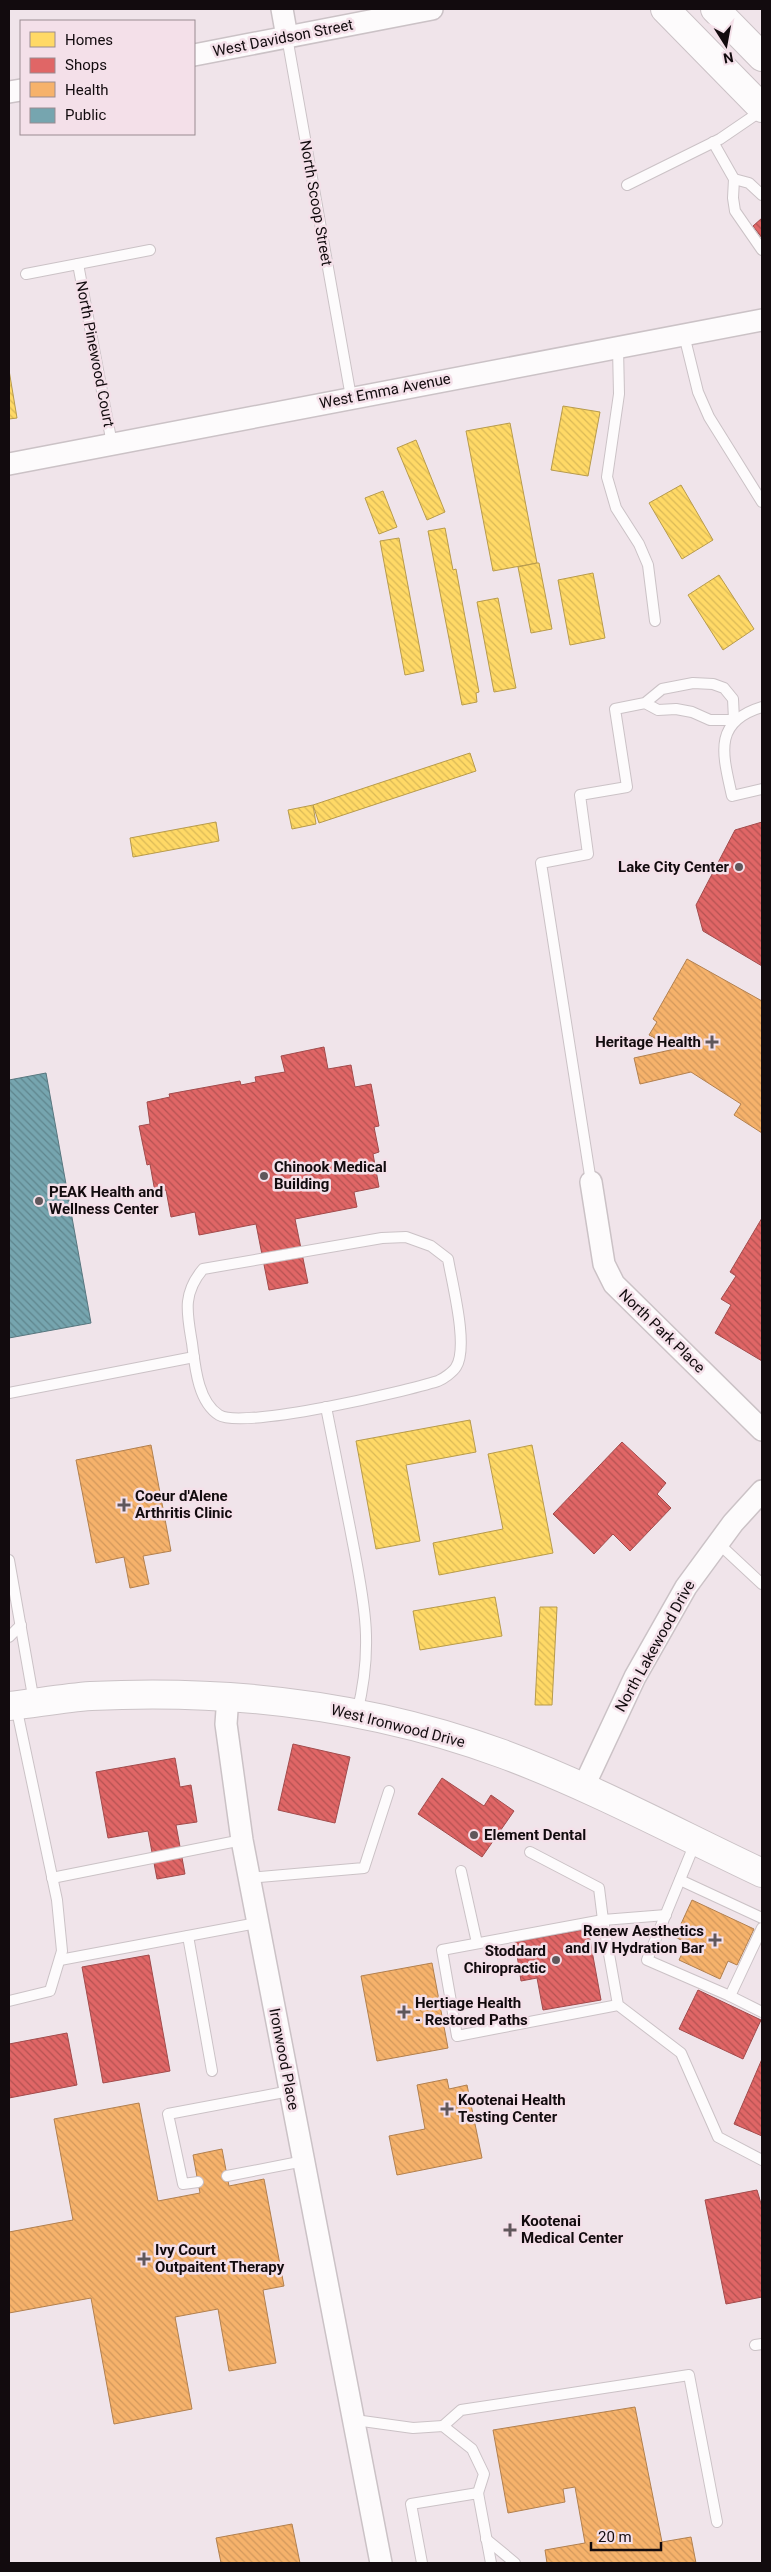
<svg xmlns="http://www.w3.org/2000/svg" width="771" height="2572" viewBox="0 0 771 2572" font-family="Roboto,sans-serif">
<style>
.homes{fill:url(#homes-back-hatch);stroke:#b89b4c}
.shops{fill:url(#shops-back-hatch);stroke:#a24b4c}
.health{fill:url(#health-back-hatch);stroke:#b2804f}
.public{fill:url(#public-back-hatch);stroke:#58777f}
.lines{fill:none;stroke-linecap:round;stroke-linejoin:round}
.lane-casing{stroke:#cbc2c6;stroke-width:12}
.street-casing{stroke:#cbc2c6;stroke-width:24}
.secondary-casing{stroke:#cbc2c6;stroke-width:30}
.primary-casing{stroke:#cbc2c6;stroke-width:30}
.lane{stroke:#fdfbfc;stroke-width:10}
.street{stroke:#fdfbfc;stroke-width:21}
.secondary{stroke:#fdfbfc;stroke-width:28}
.primary{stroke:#fdfbfc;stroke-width:28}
.poi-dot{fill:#60575b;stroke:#f4e0e9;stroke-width:2}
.labels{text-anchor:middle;stroke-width:5;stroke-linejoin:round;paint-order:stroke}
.street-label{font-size:15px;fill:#120b0e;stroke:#f4e0e9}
.poi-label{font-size:15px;font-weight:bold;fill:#120b0e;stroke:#f4e0e9;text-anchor:start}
</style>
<defs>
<pattern id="homes-back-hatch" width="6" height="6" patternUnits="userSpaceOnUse" patternTransform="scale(1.25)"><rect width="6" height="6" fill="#ffd966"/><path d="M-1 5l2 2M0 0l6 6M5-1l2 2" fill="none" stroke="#dab957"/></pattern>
<pattern id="shops-back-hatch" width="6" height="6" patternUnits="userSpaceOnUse" patternTransform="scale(1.25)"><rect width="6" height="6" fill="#e06666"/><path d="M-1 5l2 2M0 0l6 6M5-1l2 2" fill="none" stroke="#b45252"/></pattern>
<pattern id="health-back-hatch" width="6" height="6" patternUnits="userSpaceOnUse" patternTransform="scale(1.25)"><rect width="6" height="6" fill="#f6b26b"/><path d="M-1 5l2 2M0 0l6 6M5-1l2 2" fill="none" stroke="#d2985c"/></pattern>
<pattern id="public-back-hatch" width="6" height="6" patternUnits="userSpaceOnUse" patternTransform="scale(1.25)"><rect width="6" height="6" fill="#76a5af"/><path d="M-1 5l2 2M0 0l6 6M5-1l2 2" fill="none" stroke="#5f858d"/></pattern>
</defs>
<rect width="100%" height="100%" fill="#f0e4ea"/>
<!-- homes -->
<g class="homes">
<polygon points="9,370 17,418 9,419"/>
<polygon points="563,406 600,412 588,476 551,470"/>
<polygon points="510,423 537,563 493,571 466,431"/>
<polygon points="416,440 445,512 427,520 397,448"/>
<polygon points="681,485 713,540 682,559 649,503"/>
<polygon points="383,491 397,527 379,534 365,498"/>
<polygon points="445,528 453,570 456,569 479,692 476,693 477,702 462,705 428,531"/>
<polygon points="399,538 424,671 405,675 380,541"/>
<polygon points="537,563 539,563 552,629 531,633 518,567"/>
<polygon points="593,573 605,638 570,645 558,580"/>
<polygon points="719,575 754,629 723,650 688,595"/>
<polygon points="498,598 516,688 494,692 477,602"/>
<polygon points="470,753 476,771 319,823 313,805"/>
<polygon points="313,805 316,824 292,829 288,810"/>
<polygon points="216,822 219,841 133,857 130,838"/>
<polygon points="470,1420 476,1452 406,1465 420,1541 376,1549 356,1441"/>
<polygon points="532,1445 553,1553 439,1575 433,1543 503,1529 488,1454"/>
<polygon points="495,1597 502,1636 420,1650 413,1611"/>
<polygon points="540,1607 557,1607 552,1705 535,1705"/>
</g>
<!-- shops -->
<g class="shops">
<polygon points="762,218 762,238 753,226"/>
<polygon points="762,822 762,966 703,931 696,905 735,830"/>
<polygon points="324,1047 328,1069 351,1065 355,1087 371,1084 379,1126 374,1127 379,1152 373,1154 379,1187 354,1192 357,1207 295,1219 308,1283 269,1290 256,1224 199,1235 195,1212 171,1217 166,1190 155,1192 150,1164 147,1165 139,1126 150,1124 147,1102 170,1097 169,1094 240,1081 241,1085 256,1082 255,1077 285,1072 281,1056"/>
<polygon points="762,1218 762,1361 715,1333 731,1305 721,1299 736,1276 730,1272"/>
<polygon points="622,1442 666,1483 657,1494 671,1508 630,1551 613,1534 594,1554 553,1514"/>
<polygon points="293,1744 350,1757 335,1823 278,1810"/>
<polygon points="175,1758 180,1787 191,1785 197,1822 176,1825 185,1874 157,1879 148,1831 108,1838 96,1772"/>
<polygon points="442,1778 484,1806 491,1795 514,1811 482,1857 418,1814"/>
<polygon points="588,1929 601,2000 543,2010 537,1978 521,1981 515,1942"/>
<polygon points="149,1955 170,2071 103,2083 82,1967"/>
<polygon points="698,1990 761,2020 743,2059 679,2029"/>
<polygon points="67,2033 77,2085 9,2098 9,2044"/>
<polygon points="762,2059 762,2136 734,2124"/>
<polygon points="757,2190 762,2207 762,2297 726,2304 705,2200"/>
</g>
<!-- health -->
<g class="health">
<polygon points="687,959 762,1001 762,1133 734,1115 741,1104 691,1072 640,1084 634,1058 675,1049 649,1035 657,1022 653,1019"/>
<polygon points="151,1445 171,1551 143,1556 149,1584 130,1588 124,1557 96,1563 76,1460"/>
<polygon points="692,1900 754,1929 737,1965 728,1961 720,1979 679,1960 687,1943 675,1937"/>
<polygon points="432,1963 448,2048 377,2061 361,1976"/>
<polygon points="447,2079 449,2089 467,2085 482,2158 397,2175 389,2136 425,2129 417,2085"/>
<polygon points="139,2103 158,2201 200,2193 193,2155 222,2149 229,2186 264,2179 284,2286 263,2290 276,2363 229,2371 218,2309 175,2317 192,2409 114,2424 91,2298 9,2313 9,2232 73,2220 54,2119"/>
<polygon points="635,2407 662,2542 691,2537 696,2563 547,2563 545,2550 585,2543 575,2487 563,2489 565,2502 508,2513 493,2430"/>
<polygon points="292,2524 300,2563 221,2563 216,2538"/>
</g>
<!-- public -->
<polygon class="public" points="46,1073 91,1323 9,1338 9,1080"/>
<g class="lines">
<defs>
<g id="lane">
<polyline points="287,37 351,397"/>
<polyline points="713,142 734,179 733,198 735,211 762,250"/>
<polyline points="734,179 749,183 762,195"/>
<polyline points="627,185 720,139 761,111"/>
<polyline points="78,264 112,444"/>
<polyline points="26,274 150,250"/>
<polyline points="684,335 698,392 709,417 762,502"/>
<polyline points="618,348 619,394 607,477 616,508 639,544 648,565 655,621"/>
<path d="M 762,707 C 712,722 723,755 732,796 L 762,789"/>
<polyline points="591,1182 541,863 588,854 580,795 627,787 615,709 645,703 662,689 693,683 713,684 724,688 733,699 734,720 710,720 692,712 676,709 658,710 645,703"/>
<path d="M 406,1237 L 431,1246 L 448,1259 C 452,1283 469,1347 456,1367 C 453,1372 443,1379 438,1381 C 407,1391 242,1430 219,1415 C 198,1402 195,1367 192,1343 C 187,1313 182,1294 203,1269 L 382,1238 Z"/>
<polyline points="9,1393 194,1357"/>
<path d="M 326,1407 C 334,1447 342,1487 350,1528 C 363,1597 375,1642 357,1713"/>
<polyline points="718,1543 762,1584"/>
<polyline points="9,1560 34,1702"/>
<polyline points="9,1637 21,1625"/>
<polyline points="695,1843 647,1960 730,1996"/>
<polyline points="530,1852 599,1888 603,1920 666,1915"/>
<polyline points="461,1871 477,1943"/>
<polyline points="52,1878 242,1840"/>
<polyline points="249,1878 364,1868 389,1791"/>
<polyline points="680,1880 762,1918"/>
<polyline points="762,1928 730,1996 762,2012"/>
<polyline points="188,1936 212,2071"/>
<polyline points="60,1960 257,1923"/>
<polyline points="9,2001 50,1991 62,1951 57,1900 16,1706"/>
<polyline points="618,2005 457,2036 442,1950 603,1920 618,2005 681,2053 718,2137 762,2160"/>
<polyline points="227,2176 304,2161"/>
<polyline points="198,2182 183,2184 168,2114 290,2091"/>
<polyline points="755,2345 762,2344"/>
<polyline points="355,2420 413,2428 443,2426 472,2449 484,2474 478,2493"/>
<polyline points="443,2426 461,2410 689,2375 717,2522"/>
<polyline points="486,2539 515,2563"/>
<polyline points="422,2563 411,2504 478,2493 491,2563"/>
</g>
<g id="street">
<polyline points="282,9 287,37"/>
<polyline points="194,55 432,9"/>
<polyline points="9,92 21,90"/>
<polyline points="9,464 762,320"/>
<polyline points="591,1182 604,1264 614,1284 762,1430"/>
<polyline points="228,1696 226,1724 242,1840 381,2563"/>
<polyline points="583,1788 635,1677 686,1587 733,1523 762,1491"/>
</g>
<path id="secondary" d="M 9,1706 C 36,1703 64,1698 91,1696 C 231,1689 372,1706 503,1754 C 592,1787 677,1833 762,1873"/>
<g id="primary">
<polyline points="665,9 762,108"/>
<polyline points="715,9 762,57"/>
</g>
</defs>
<!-- lane casing -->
<use href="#lane" class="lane-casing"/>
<!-- street casing -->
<use href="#street" class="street-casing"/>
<!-- secondary casing -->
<use href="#secondary" class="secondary-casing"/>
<!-- primary casing -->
<use href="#primary" class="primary-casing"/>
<!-- lane -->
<use href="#lane" class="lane"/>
<!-- street -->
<use href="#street" class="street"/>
<!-- secondary -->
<use href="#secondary" class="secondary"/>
<!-- primary -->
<use href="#primary" class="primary"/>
</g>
<!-- markers -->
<g class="poi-dot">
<circle cx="739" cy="867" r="5"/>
<path d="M709.5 1034.5h5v5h5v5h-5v5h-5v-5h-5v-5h5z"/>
<circle cx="264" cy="1176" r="5"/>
<circle cx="39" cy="1201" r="5"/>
<path d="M121.5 1497.5h5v5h5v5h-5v5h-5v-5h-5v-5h5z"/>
<circle cx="474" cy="1835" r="5"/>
<path d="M712.5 1932.5h5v5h5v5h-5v5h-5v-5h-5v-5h5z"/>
<circle cx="556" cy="1960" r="5"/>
<path d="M401.5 2004.5h5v5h5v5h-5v5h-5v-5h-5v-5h5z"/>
<path d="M444.5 2101.5h5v5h5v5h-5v5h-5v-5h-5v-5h5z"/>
<path d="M507.5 2222.5h5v5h5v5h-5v5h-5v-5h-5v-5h5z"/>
<path d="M141.5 2251.5h5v5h5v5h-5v5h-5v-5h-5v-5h5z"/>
</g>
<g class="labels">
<!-- street labels -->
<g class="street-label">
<text transform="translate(283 38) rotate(-11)" y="5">West Davidson Street</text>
<text transform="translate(316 203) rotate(80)" y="5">North Scoop Street</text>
<text transform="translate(95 354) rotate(79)" y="5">North Pinewood Court</text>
<text transform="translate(385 391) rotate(-11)" y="5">West Emma Avenue</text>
<text transform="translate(662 1331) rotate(44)" y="5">North Park Place</text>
<text transform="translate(655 1646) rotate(-61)" y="5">North Lakewood Drive</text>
<text transform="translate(398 1726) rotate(14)" y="5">West Ironwood Drive</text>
<text transform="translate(284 2059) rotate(79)" y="5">Ironwood Place</text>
</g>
<!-- poi labels -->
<g class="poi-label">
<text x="729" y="872" text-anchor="end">Lake City Center</text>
<text x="701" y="1047" text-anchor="end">Heritage Health</text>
<text x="274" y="1172">Chinook Medical<tspan x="274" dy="17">Building</tspan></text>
<text x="49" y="1197">PEAK Health and<tspan x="49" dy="17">Wellness Center</tspan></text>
<text x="135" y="1501">Coeur d'Alene<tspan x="135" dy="17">Arthritis Clinic</tspan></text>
<text x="484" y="1840">Element Dental</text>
<text x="704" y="1936" text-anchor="end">Renew Aesthetics<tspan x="704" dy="17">and IV Hydration Bar</tspan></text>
<text x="546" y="1956" text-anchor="end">Stoddard<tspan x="546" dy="17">Chiropractic</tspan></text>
<text x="415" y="2008">Hertiage Health<tspan x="415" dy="17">- Restored Paths</tspan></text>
<text x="458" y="2105">Kootenai Health<tspan x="458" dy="17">Testing Center</tspan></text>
<text x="521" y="2226">Kootenai<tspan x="521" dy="17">Medical Center</tspan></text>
<text x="155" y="2255">Ivy Court<tspan x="155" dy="17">Outpaitent Therapy</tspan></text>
</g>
</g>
<!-- border -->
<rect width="771" height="2572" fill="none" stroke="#120b0e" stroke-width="20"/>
<!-- legend -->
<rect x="20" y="20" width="175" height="115" fill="#f4e0e9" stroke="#9a8b91"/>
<rect x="30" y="32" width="25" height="15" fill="#ffd966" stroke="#9a8b91"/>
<text x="65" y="45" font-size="15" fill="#120b0e">Homes</text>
<rect x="30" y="58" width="25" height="15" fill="#e06666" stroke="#9a8b91"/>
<text x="65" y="70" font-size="15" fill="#120b0e">Shops</text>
<rect x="30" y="82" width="25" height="15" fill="#f6b26b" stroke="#9a8b91"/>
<text x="65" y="95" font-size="15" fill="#120b0e">Health</text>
<rect x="30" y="108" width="25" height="15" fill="#76a5af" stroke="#9a8b91"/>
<text x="65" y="120" font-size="15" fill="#120b0e">Public</text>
<!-- north arrow -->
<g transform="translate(726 45) rotate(169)" stroke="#f4e0e9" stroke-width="4" paint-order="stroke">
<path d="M0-4L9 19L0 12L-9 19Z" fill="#120b0e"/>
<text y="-8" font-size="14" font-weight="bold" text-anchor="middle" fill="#120b0e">N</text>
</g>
<!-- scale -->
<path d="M591 2542v8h70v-8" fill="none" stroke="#120b0e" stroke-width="2.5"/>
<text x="598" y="2542" font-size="15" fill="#120b0e" stroke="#f4e0e9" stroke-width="4" paint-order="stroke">20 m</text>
</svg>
